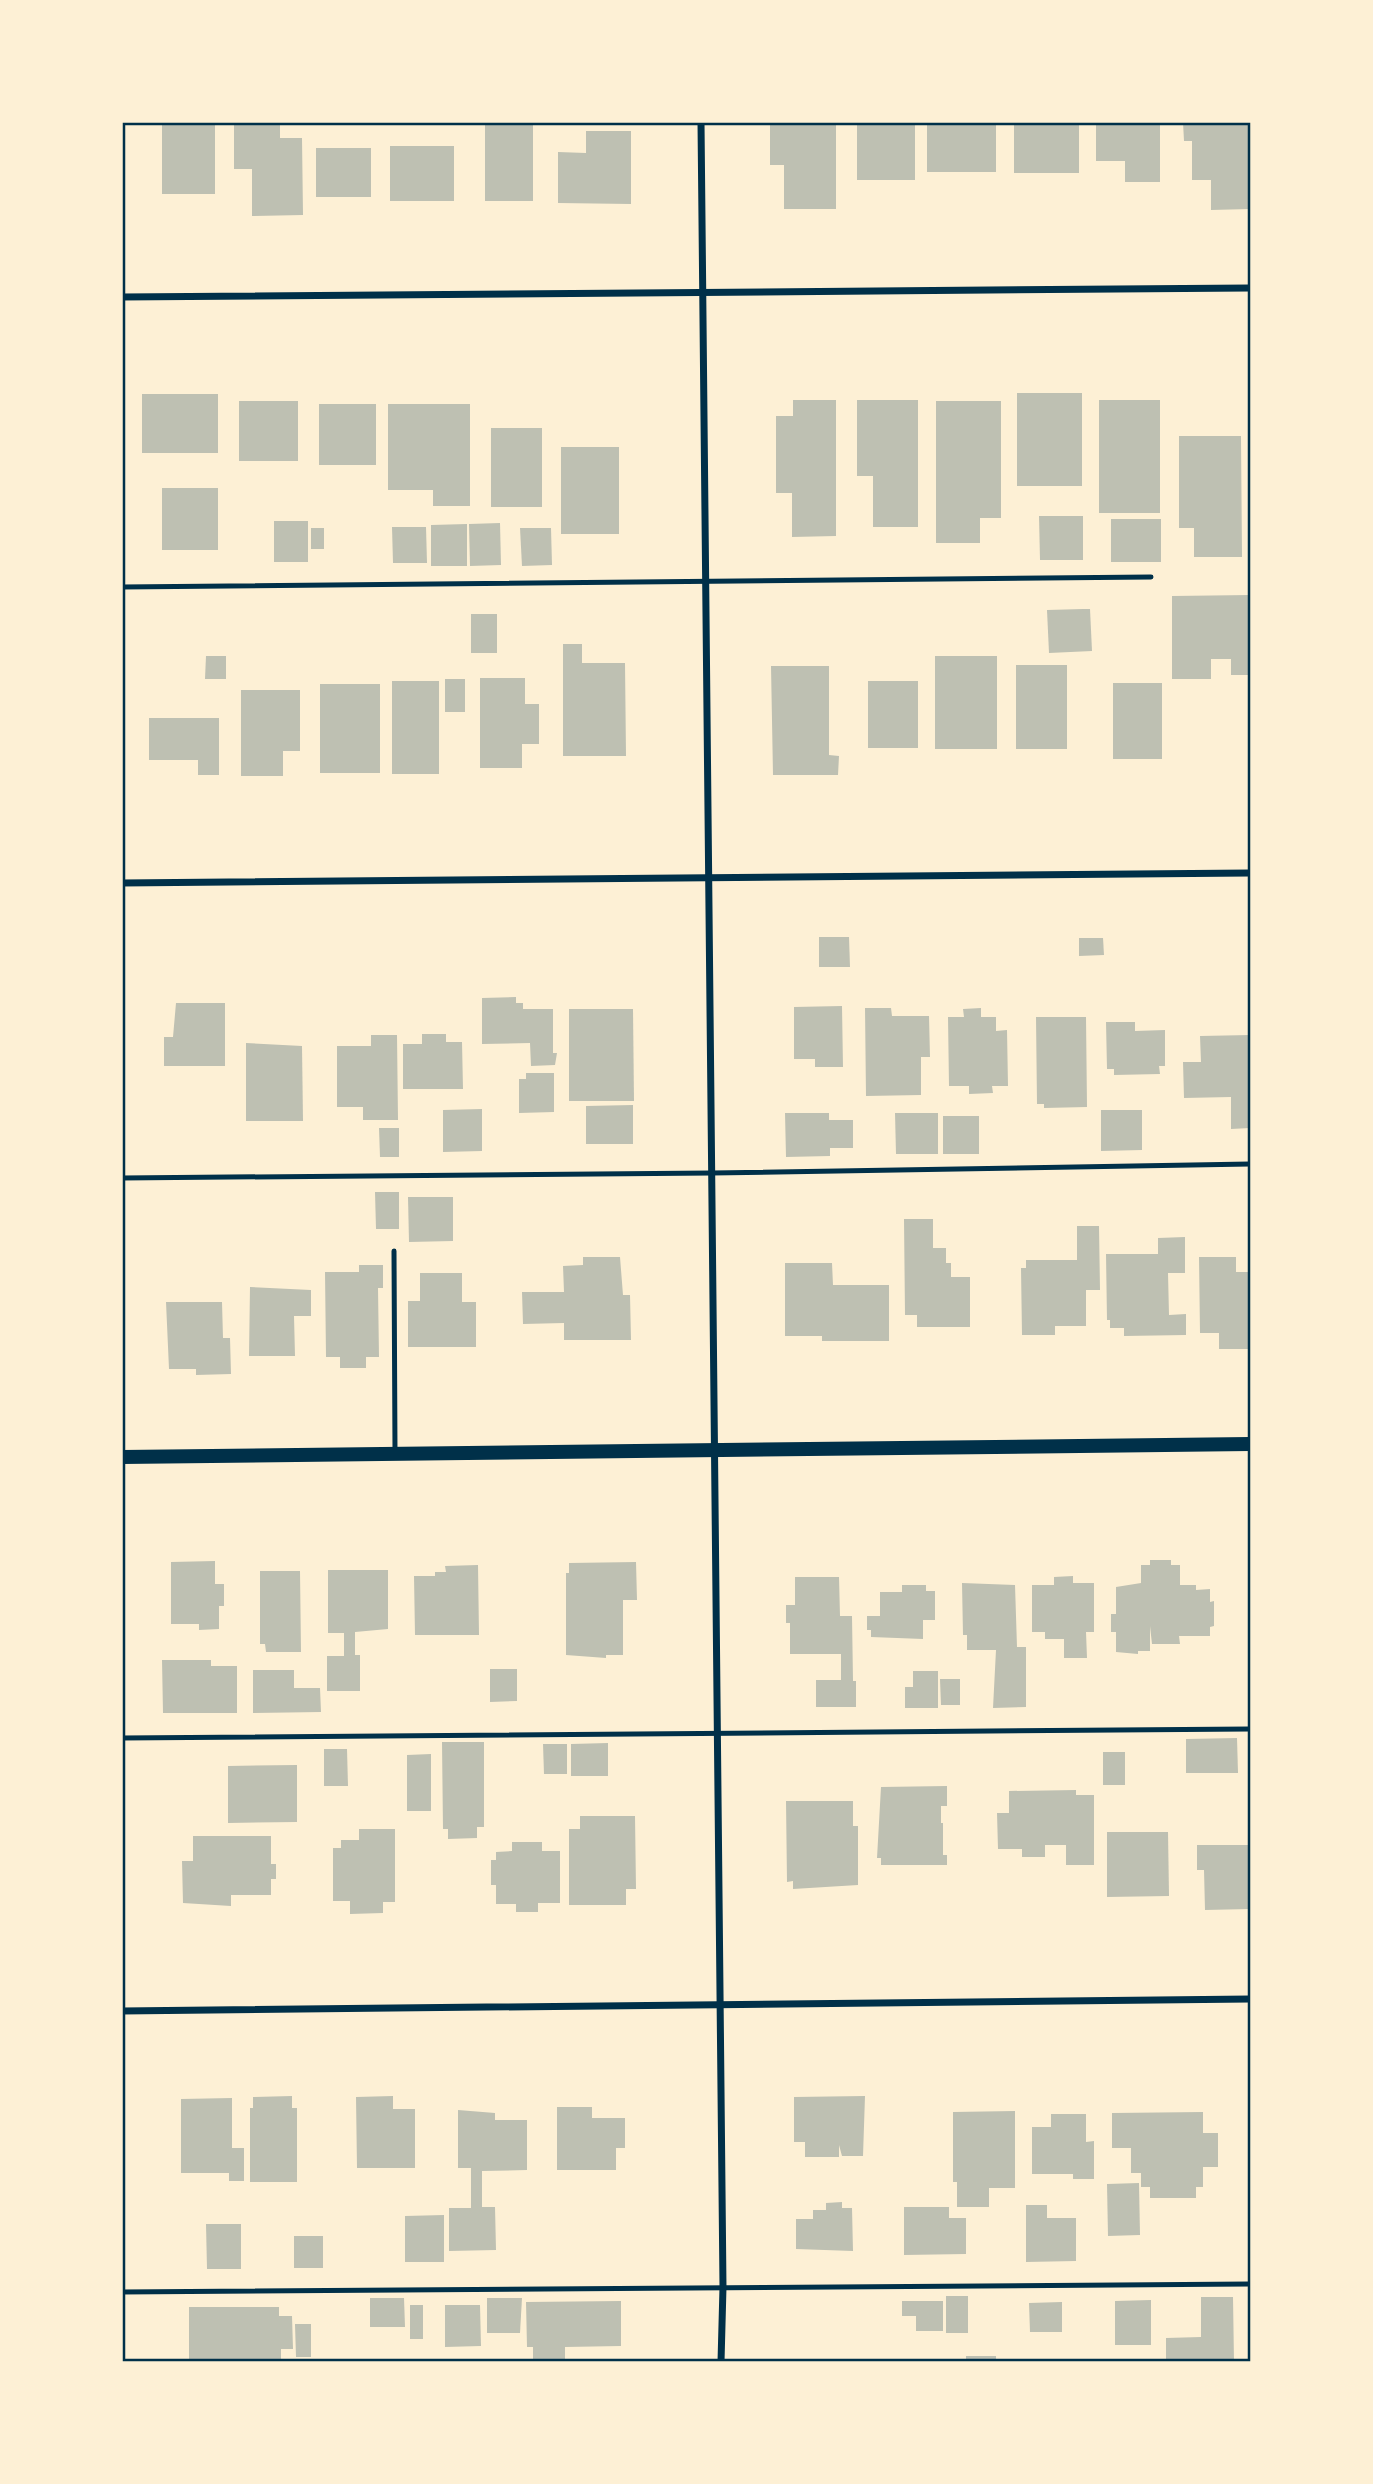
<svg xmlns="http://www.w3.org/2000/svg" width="1373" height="2484" viewBox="0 0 1373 2484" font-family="'Roboto Condensed',sans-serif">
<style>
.building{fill:#bec0b2}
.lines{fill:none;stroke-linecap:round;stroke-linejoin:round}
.service{stroke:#003049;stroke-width:5}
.minor{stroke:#003049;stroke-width:7}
.secondary{stroke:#003049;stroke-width:14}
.neatline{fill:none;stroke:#003049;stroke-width:2.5}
</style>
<rect width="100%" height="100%" fill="#fdf0d5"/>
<!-- building -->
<g class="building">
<rect x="162" y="122" width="53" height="72"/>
<polygon points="234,122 280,122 280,138 302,138 303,215 252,216 252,169 234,169"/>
<polygon points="770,122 836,122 836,209 784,209 784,165 770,165"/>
<rect x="857" y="122" width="58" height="58"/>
<rect x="927" y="122" width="69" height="50"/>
<rect x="1014" y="122" width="65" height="51"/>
<polygon points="1096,122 1160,122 1160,182 1125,182 1125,161 1096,161"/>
<polygon points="1183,122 1250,122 1250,209 1211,210 1211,180 1192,180 1192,141 1184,141"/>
<rect x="485" y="124" width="48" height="77"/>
<polygon points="586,131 631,131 631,204 558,203 558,152 586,153"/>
<rect x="390" y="146" width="64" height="55"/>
<rect x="316" y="148" width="55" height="49"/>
<rect x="1017" y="393" width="65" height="93"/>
<rect x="142" y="394" width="76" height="59"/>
<polygon points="793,400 836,400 836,536 792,537 792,493 776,493 776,416 793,416"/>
<polygon points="857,400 918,400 918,527 873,527 873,476 857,476"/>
<rect x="1099" y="400" width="61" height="113"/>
<rect x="239" y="401" width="59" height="60"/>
<polygon points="936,401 1001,401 1001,518 980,518 980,543 936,543"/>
<rect x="319" y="404" width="57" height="61"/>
<polygon points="388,404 470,404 470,506 433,506 433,490 388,490"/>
<rect x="491" y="428" width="51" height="79"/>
<polygon points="1179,436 1241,436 1242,557 1194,557 1194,528 1179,528"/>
<rect x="561" y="447" width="58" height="87"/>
<rect x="162" y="488" width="56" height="62"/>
<polygon points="1039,516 1083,516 1083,560 1040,560"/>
<rect x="1111" y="519" width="50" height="43"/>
<rect x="274" y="521" width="34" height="41"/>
<polygon points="500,523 501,565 470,566 469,524"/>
<polygon points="467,524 467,566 431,566 431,525"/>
<polygon points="392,527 426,527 427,563 393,563"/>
<rect x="311" y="528" width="13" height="21"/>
<polygon points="520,528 551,528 552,565 522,566"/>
<polygon points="1250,595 1250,675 1231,675 1231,659 1211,659 1211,679 1172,679 1172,596"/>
<polygon points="1083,609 1090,609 1092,651 1049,653 1047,610"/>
<rect x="471" y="614" width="26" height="39"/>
<polygon points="563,644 582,644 582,663 625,663 626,756 563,756"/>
<polygon points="206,656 226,656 226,679 205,679"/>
<rect x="935" y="656" width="62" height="93"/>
<rect x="1016" y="665" width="51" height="84"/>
<polygon points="771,666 829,666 829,755 839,756 838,775 773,775"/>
<polygon points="480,678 525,678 525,704 539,704 539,744 522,744 522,768 480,768"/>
<rect x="445" y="679" width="20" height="33"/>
<rect x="392" y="681" width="47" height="93"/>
<rect x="868" y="681" width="50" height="67"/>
<rect x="1113" y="683" width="49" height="76"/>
<rect x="320" y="684" width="60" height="89"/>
<polygon points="241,690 300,690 300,751 283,751 283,776 241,776"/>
<polygon points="149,718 219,718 219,775 198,775 198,760 149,760"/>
<polygon points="819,937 849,937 850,967 819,967"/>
<polygon points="1079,938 1103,938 1104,955 1079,956"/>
<polygon points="516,997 516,1003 523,1003 523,1009 553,1009 553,1053 557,1053 555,1065 531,1066 530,1043 482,1044 482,998"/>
<polygon points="176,1003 225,1003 225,1066 164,1066 164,1037 173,1037"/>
<polygon points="842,1006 843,1067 815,1067 815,1059 794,1059 794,1007"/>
<polygon points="865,1008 891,1008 892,1016 929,1016 930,1057 921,1057 921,1095 866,1096"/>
<polygon points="981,1008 981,1017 996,1017 996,1031 1007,1030 1008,1086 992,1086 993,1093 969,1094 969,1086 949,1086 948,1017 964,1017 963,1009"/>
<polygon points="569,1009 633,1009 634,1101 569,1101"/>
<polygon points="1036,1017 1086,1017 1087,1107 1044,1108 1044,1104 1037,1104"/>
<polygon points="1106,1022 1135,1022 1135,1031 1165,1030 1165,1066 1159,1066 1160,1074 1114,1075 1114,1069 1107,1069"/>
<polygon points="422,1034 446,1034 446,1042 462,1042 463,1089 403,1089 403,1044 422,1044"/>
<polygon points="371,1035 397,1035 398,1120 363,1120 363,1107 337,1107 337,1046 371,1046"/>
<polygon points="1250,1035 1250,1128 1231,1129 1231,1097 1184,1098 1183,1062 1201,1062 1200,1036"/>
<polygon points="246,1043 302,1046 303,1121 246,1121"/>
<polygon points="526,1073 554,1073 554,1112 519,1113 519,1079 526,1079"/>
<polygon points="633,1105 633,1144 586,1144 586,1106"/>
<polygon points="482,1109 482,1151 443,1152 443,1110"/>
<polygon points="1101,1110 1142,1110 1142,1150 1101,1151"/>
<polygon points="785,1113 829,1113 829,1120 853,1120 853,1148 830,1148 830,1156 786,1157"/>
<polygon points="895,1113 938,1113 938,1154 896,1154"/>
<rect x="943" y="1116" width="36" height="38"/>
<polygon points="379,1128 399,1128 399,1157 380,1157"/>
<polygon points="375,1192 399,1192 399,1229 376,1229"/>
<polygon points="408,1197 453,1197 453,1241 409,1242"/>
<polygon points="904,1219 933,1219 933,1248 946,1248 946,1263 951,1263 951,1277 970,1277 970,1327 917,1327 917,1315 905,1315"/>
<polygon points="1077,1226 1099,1226 1100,1290 1086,1290 1086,1326 1055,1326 1055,1335 1022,1335 1021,1268 1026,1268 1026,1260 1077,1260"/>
<polygon points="1185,1237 1185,1273 1168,1273 1169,1315 1186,1314 1186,1335 1124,1336 1124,1328 1110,1328 1110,1320 1107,1320 1106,1254 1158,1254 1158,1238"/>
<polygon points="583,1257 620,1257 623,1295 630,1295 631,1340 564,1340 564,1323 523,1324 522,1292 564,1292 563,1266 583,1265"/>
<polygon points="1199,1257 1236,1257 1236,1272 1250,1272 1250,1349 1219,1349 1219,1333 1200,1333"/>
<polygon points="785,1263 832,1263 833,1285 889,1285 889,1341 822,1341 822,1336 785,1336"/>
<polygon points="359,1265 383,1265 383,1288 378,1288 379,1357 366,1357 366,1368 340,1368 340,1357 326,1357 325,1272 359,1272"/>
<polygon points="420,1273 462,1273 462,1302 476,1302 476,1347 408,1347 408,1301 420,1301"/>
<polygon points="250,1287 311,1290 311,1316 294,1316 295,1356 249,1356"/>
<polygon points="166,1302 222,1302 223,1338 230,1338 231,1374 196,1375 196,1369 169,1369"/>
<polygon points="1150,1560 1171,1560 1171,1565 1180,1565 1180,1585 1196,1585 1196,1590 1210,1589 1210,1602 1214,1601 1214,1626 1210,1627 1210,1636 1179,1636 1180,1644 1152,1644 1150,1626 1150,1651 1138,1651 1138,1654 1116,1652 1116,1632 1111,1632 1111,1614 1116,1614 1116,1587 1141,1583 1141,1565 1150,1565"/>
<polygon points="215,1561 215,1584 224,1584 224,1606 219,1606 219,1629 199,1630 199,1624 171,1624 171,1562"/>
<polygon points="636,1562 637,1600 623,1600 623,1655 606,1655 606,1658 566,1655 566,1573 569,1573 569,1563"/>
<polygon points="478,1565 479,1635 415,1635 414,1576 435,1576 435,1572 446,1572 445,1566"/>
<polygon points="328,1570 388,1570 388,1629 355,1632 355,1655 360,1655 360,1691 327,1691 327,1656 344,1656 344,1633 328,1633"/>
<polygon points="260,1571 300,1571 301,1652 266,1652 265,1644 260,1644"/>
<polygon points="1073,1576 1073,1583 1094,1583 1094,1632 1086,1632 1087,1658 1064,1658 1064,1639 1045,1639 1045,1632 1032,1632 1032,1585 1054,1585 1054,1577"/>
<polygon points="795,1577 839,1577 840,1616 852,1616 853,1681 856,1681 856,1707 816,1707 816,1680 841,1680 841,1654 790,1654 790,1623 786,1623 786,1605 795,1605"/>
<polygon points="962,1583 1015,1585 1017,1647 1026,1647 1026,1707 993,1708 996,1650 967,1650 967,1635 963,1635"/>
<polygon points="902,1585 926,1585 926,1591 935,1591 935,1620 923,1620 923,1639 871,1637 871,1630 867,1630 867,1616 880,1616 880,1592 902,1592"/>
<polygon points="162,1660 211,1660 211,1666 237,1666 237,1713 163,1713"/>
<polygon points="490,1669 517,1669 517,1701 490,1702"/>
<polygon points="253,1670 294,1670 294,1688 320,1688 321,1712 253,1713"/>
<polygon points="913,1671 938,1671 938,1708 905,1708 905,1687 913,1687"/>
<polygon points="940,1679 960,1679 960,1705 941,1705"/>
<polygon points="1237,1738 1238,1773 1186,1773 1186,1739"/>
<polygon points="442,1742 484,1742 484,1827 477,1827 477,1838 448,1839 448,1829 443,1829"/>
<polygon points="608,1743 608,1776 571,1776 571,1744"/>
<polygon points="543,1744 567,1744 567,1774 544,1774"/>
<polygon points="324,1749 347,1749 348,1786 324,1786"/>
<rect x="1103" y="1752" width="22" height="33"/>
<polygon points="431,1754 431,1811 407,1811 407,1755"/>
<polygon points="297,1765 297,1822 228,1823 228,1766"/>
<polygon points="947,1786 947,1806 941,1806 941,1823 943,1823 943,1855 947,1855 947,1865 881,1865 881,1858 877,1858 881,1787"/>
<polygon points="1076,1790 1076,1795 1094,1795 1094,1865 1066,1865 1066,1845 1045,1845 1045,1857 1022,1857 1022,1849 998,1849 997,1813 1009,1813 1009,1791"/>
<polygon points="786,1801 853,1801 853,1826 858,1826 858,1885 793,1889 793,1881 787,1882"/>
<polygon points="580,1816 635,1816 636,1889 626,1889 626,1905 569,1905 569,1829 580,1829"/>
<polygon points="359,1829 395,1829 395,1902 383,1902 383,1913 350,1914 350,1901 333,1901 333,1848 341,1848 341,1840 359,1840"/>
<polygon points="1107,1832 1168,1832 1169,1896 1107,1897"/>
<polygon points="193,1836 271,1836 271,1864 276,1864 276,1879 271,1879 271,1895 231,1895 231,1906 183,1903 182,1861 193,1861"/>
<polygon points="512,1842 542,1842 542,1851 560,1851 560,1903 538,1903 538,1912 516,1912 516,1904 496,1904 496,1885 491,1885 491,1860 496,1860 496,1852 512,1851"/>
<polygon points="1197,1845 1250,1845 1250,1909 1205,1910 1204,1870 1197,1870"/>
<polygon points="292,2096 292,2108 297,2108 297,2182 250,2182 250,2108 253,2108 253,2097"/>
<polygon points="393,2096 393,2109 415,2109 415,2168 357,2168 356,2097"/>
<polygon points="865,2096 863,2156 842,2156 839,2145 839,2157 805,2157 805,2142 794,2142 794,2097"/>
<polygon points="232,2098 232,2148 244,2148 244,2181 229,2181 229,2173 181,2173 181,2099"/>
<polygon points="557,2107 592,2107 592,2118 625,2118 625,2148 616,2148 616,2170 557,2170"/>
<polygon points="458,2110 495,2113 495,2120 527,2120 527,2170 482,2171 482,2207 495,2207 496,2250 449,2251 449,2208 471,2208 471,2168 458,2168"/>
<polygon points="1015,2111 1015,2188 989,2188 989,2207 957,2207 957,2182 953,2182 953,2112"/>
<polygon points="1203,2112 1203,2133 1218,2133 1218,2167 1203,2167 1203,2187 1196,2187 1196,2198 1150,2198 1150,2187 1141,2187 1141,2173 1131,2173 1131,2148 1112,2148 1112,2113"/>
<polygon points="1051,2114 1086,2114 1086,2142 1094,2141 1094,2179 1073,2179 1073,2174 1032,2174 1032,2127 1051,2127"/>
<polygon points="1139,2183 1140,2235 1108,2236 1107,2184"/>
<polygon points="842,2202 842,2208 852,2208 853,2251 796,2249 796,2219 813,2219 813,2210 826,2210 826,2203"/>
<polygon points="1026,2205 1047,2205 1047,2218 1076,2218 1076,2261 1026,2262"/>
<polygon points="904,2207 949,2207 949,2218 966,2218 966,2254 904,2255"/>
<polygon points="444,2215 444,2262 405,2262 405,2216"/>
<polygon points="206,2224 241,2224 241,2269 207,2269"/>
<rect x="294" y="2236" width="29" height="32"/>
<rect x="946" y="2296" width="22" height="37"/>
<polygon points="1201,2297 1233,2297 1234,2362 1166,2362 1166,2338 1201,2337"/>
<polygon points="370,2298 404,2298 405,2327 370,2327"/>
<polygon points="487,2298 522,2298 520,2333 487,2333"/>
<polygon points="1151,2300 1151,2345 1115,2345 1115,2301"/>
<polygon points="621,2301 621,2346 565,2347 565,2362 533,2362 533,2347 527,2347 526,2302"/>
<polygon points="902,2301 943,2301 943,2331 916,2331 916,2316 902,2316"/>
<polygon points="1062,2302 1062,2332 1030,2332 1029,2303"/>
<rect x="410" y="2305" width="13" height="34"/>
<polygon points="445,2305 480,2305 481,2346 445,2347"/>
<polygon points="189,2307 279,2307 279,2316 292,2316 293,2349 281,2349 281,2359 189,2360"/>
<polygon points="295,2324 311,2324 311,2357 296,2357"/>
<rect x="966" y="2356" width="30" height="6"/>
</g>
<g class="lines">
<!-- service -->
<g class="service">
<polyline points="122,587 1151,577"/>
<polyline points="122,1178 712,1173 1250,1164"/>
<polyline points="394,1251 395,1451"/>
<polyline points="122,1738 1250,1729"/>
<polyline points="122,2292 1250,2284"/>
</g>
<!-- minor -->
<g class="minor">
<polyline points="701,122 723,2287 721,2362"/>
<polyline points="122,297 1250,288"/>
<polyline points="122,883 1250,873"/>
<polyline points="122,2011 1250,1999"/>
</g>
<!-- secondary -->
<polyline class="secondary" points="122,1457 1250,1444"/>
</g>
<!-- border -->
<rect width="1373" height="2484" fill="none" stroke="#fdf0d5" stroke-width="248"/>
<rect x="124" y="124" width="1125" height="2236" class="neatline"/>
</svg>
